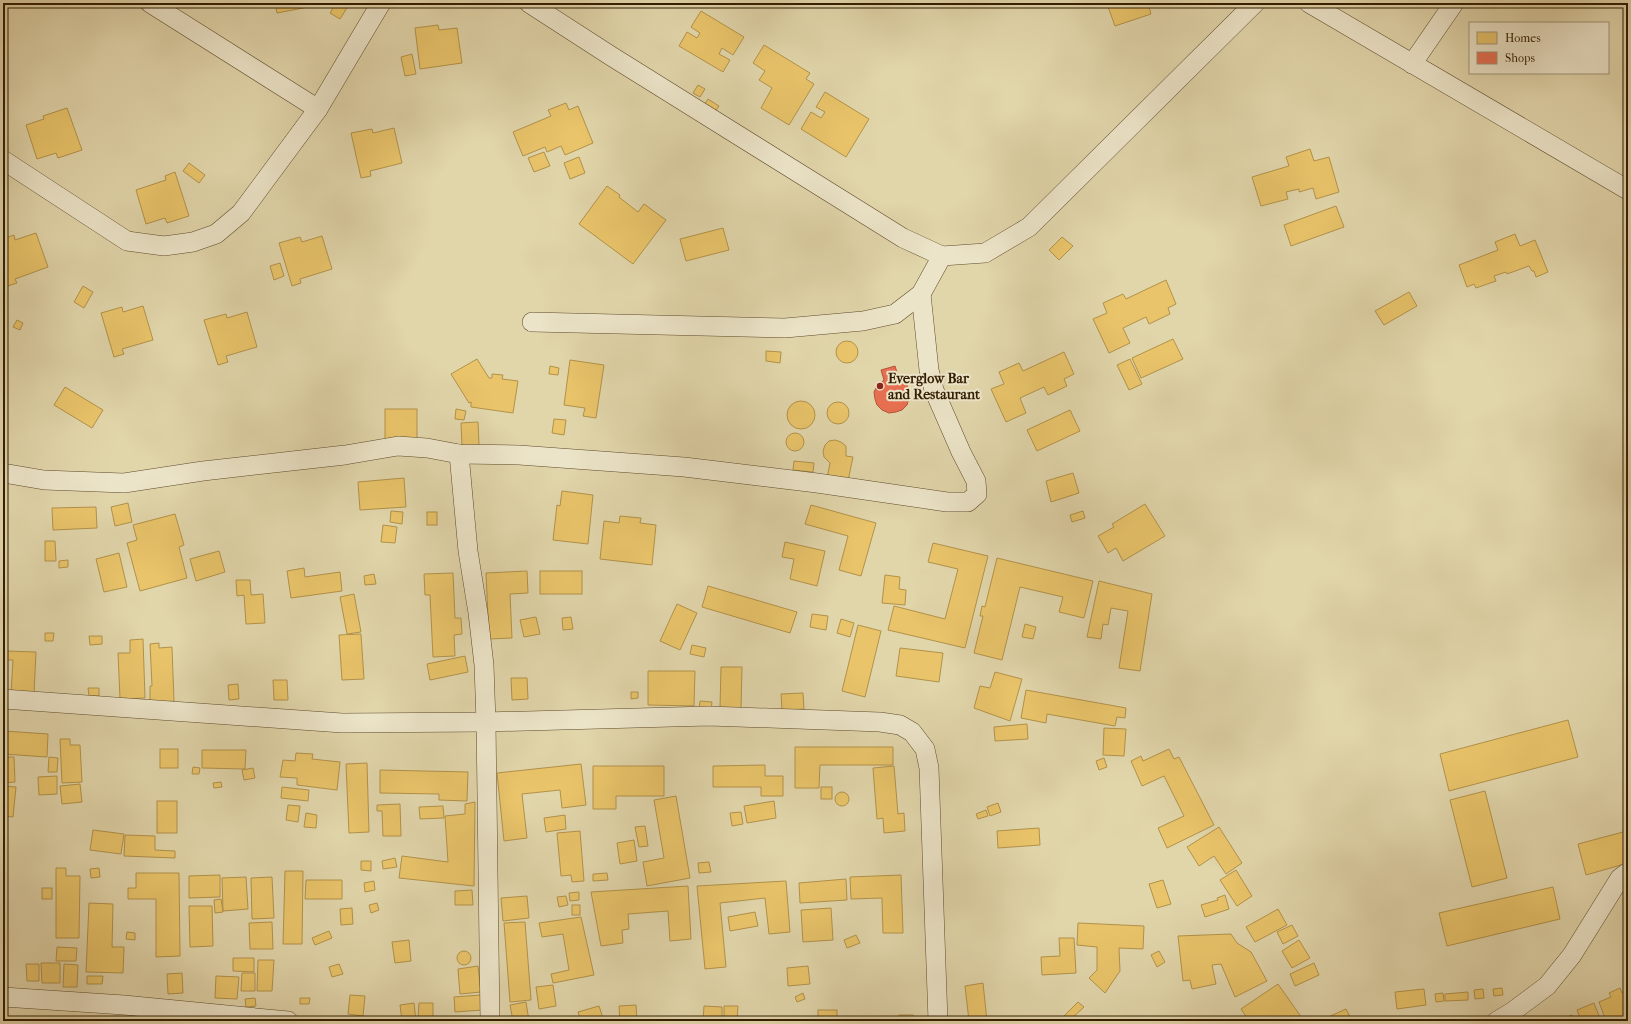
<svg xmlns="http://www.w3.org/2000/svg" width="1631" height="1024" viewBox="0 0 1631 1024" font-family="'IM FELL French Canon',serif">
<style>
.homes{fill:#e9c46a;stroke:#b2924a}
.shops{fill:#e76f51;stroke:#b15639}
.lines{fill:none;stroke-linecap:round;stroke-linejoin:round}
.minor-casing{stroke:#5e4b2a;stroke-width:20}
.minor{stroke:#ece4c8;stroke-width:19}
.poi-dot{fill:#8f2418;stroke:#ece4c8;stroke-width:1.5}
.labels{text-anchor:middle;stroke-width:4;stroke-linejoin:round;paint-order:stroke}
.poi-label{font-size:14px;font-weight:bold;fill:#331d00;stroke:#ece4c8;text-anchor:start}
</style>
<rect width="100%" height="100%" fill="#e1d5aa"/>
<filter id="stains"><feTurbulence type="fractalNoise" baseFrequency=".005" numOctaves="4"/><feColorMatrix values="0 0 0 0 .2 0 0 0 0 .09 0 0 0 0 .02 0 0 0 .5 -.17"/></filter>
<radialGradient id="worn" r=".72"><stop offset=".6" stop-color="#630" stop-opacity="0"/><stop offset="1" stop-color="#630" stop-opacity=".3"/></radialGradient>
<!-- homes -->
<g class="homes">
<polygon points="275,3 319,3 319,5 277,13"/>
<polygon points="336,3 350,3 340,19 330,13"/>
<polygon points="1100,3 1148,3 1151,14 1115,26 1107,4 1101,6"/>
<polygon points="701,11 744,37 733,55 722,48 719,54 730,60 723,72 679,46 687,32 697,38 700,33 691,27"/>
<polygon points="438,25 439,30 457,28 462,63 420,69 415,28"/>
<polygon points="764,45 810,73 806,79 814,84 789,125 761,108 772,88 759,80 765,71 753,63"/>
<polygon points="412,54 416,74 405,76 401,57"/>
<polygon points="698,85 705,89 700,97 693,93"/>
<polygon points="825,92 869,119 846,157 801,129 811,112 821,118 825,112 816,107"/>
<polygon points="708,99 719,106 715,112 704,105"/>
<polygon points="566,103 569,110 578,106 593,143 565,155 561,146 547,152 545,147 523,156 513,132 551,116 548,110"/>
<polygon points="67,108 82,150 58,158 56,153 37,159 26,125 44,119 43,116"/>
<polygon points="394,128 402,163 370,171 371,176 361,178 351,133 372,129 373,133"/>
<polygon points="1310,149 1314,161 1329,157 1339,192 1316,199 1313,188 1299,192 1299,189 1286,192 1288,199 1261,206 1252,177 1289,166 1286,157"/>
<polygon points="544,152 550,166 534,172 528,158"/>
<polygon points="579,157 585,173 570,179 564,163"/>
<polygon points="189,163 205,175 199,183 183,171"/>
<polygon points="175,172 189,216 167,223 165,218 146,224 136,190 166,180 165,176"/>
<polygon points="607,186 620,195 619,197 638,212 644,204 666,220 633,264 579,224"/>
<polygon points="1336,206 1344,227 1291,246 1284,225"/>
<polygon points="723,228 729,250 686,261 680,239"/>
<polygon points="36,233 48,267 15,279 17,283 8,286 3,272 3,239 14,235 15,240"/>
<polygon points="1515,234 1520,246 1535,240 1548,272 1536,277 1534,271 1532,271 1529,266 1507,274 1506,272 1494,276 1496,281 1476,288 1474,284 1467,287 1459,265 1498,250 1495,242"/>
<polygon points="322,236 332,269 300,279 301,283 292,286 279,243 300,237 302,242"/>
<polygon points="1062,237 1073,246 1059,260 1049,250"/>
<polygon points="280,263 284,276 274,280 270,266"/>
<polygon points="1166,280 1176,304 1168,308 1170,314 1149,324 1146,317 1123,328 1130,343 1109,353 1093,319 1107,313 1103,303 1123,294 1126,299"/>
<polygon points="83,286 93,292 84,308 74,302"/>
<polygon points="1409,292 1417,306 1384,325 1375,311"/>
<polygon points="143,306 153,340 122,349 124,354 114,357 101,313 122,307 123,312"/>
<polygon points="247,312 257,347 226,356 228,362 218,365 204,320 226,314 227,318"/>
<polygon points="17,320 23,323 20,330 13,327"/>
<polygon points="1173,339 1183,359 1141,378 1132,358"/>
<circle cx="847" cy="352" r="11"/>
<polygon points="766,351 781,352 780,363 766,361"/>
<polygon points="1064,352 1074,374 1064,379 1067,386 1048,395 1044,387 1020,398 1026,413 1006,422 991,389 1004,384 999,372 1019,363 1023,371"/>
<polygon points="477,359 489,378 492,378 492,374 503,375 502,379 518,381 513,413 471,407 471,402 469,403 451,374"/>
<polygon points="1130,359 1142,384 1129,390 1117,365"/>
<polygon points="570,360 604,365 596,418 583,416 585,408 564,405"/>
<polygon points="550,366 559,368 558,375 549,374"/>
<polygon points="65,387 103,410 92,428 54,405"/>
<circle cx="801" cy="415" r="14"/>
<circle cx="838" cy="413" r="11"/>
<rect x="385" y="409" width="32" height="30"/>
<polygon points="456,409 466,411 464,420 455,419"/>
<polygon points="1070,410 1080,431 1037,451 1027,430"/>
<polygon points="554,419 566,420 564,435 552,433"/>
<polygon points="478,422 479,445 462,446 461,423"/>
<circle cx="795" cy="442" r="9"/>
<polygon points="835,440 841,442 846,446 846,456 853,457 848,481 827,478 830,463 824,457 823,451 825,445 829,441"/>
<polygon points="794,461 814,463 813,472 793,470"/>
<polygon points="1073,473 1079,493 1051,502 1046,481"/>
<polygon points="404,478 406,507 360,510 358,482"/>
<polygon points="562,491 593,495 588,544 553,540 557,505 560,506"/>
<polygon points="128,503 132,522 115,526 111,507"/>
<polygon points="1145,504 1165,536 1123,561 1116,548 1108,553 1098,536 1114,527 1112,524"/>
<polygon points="811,505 876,523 861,576 839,570 848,536 805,524"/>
<polygon points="96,507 97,528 53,530 52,508"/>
<polygon points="391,511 403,512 402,524 390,522"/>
<polygon points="1083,511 1085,518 1072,522 1070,515"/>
<rect x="427" y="512" width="10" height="13"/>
<polygon points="175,514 184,545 179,547 187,578 140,591 127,543 137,540 133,525"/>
<polygon points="620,516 641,518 640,523 656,525 652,565 600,559 604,521 619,523"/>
<polygon points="383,525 397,527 395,543 381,542"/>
<polygon points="45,541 55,541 56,561 45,561"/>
<polygon points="785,542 825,551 817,586 790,579 794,559 782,557"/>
<polygon points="933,543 988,556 965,648 888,630 894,606 945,619 958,569 928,562"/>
<polygon points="219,551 225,572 196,581 190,559"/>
<polygon points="119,553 127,587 104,592 96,559"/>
<polygon points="997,558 1093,581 1084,618 1059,612 1063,597 1020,587 1002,660 974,653 983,616 980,616 982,606 985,607"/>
<polygon points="68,560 68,567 59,568 59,561"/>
<polygon points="304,568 305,577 340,572 342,591 291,598 287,571"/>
<polygon points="527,571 528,593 510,594 512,638 489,639 486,573"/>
<rect x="540" y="571" width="42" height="23"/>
<polygon points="453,573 455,618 461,618 462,634 454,635 455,656 433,657 430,595 425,595 424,574"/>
<polygon points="374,574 376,584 365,585 364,576"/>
<polygon points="885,575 900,577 899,589 906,590 905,605 882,603"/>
<polygon points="236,580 250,580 251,595 263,594 265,623 246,624 244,595 237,596"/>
<polygon points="1099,581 1152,594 1140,671 1119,668 1128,611 1111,608 1108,625 1103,624 1101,639 1087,637"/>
<polygon points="708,586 797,612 790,633 702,607"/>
<polygon points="354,594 361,632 347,634 340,597"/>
<polygon points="677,604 697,613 680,650 660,641"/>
<polygon points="812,614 828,616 826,630 810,627"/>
<polygon points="536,617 540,634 524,637 520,620"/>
<polygon points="571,617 573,629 563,630 562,618"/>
<polygon points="841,619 854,623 850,637 837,633"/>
<polygon points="1025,624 1036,627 1033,639 1022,637"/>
<polygon points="858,625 881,631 865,697 842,691"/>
<polygon points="45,633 54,633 53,641 45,641"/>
<polygon points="361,634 364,679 342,680 339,635"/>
<polygon points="89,636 102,636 102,644 90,645"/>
<polygon points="143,639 145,698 120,699 118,653 130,653 130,640"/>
<polygon points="159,643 159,648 172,647 174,701 150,703 150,686 152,686 150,644"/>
<polygon points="692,645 706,648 704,657 690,654"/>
<polygon points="900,648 943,653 939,682 896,676"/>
<polygon points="6,651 36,652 34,694 11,694 13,660 5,660"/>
<polygon points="465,656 468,672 430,680 427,664"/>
<polygon points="721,667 742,667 741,709 720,708"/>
<polygon points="648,671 695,671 694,706 648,705"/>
<polygon points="995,672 1022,679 1010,721 974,708 980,686 990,688"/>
<polygon points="511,678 527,678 528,699 512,700"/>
<polygon points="273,680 287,680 288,700 274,700"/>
<polygon points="238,684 239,699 229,700 228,685"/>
<polygon points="88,688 99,688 99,696 89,696"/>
<polygon points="1026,690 1126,708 1125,718 1117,717 1115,726 1047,714 1046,723 1021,718"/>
<polygon points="631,692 638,692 638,698 631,699"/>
<polygon points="803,693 804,709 782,710 781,694"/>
<polygon points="700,701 712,702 711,710 699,709"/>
<polygon points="1568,720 1578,757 1449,791 1440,754"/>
<polygon points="1027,724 1028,739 995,741 994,727"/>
<polygon points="1104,728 1126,729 1124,756 1103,755"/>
<polygon points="4,731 48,734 47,757 3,754"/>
<polygon points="60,739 70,739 70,745 80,745 82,782 62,783"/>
<polygon points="795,747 893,747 893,765 820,765 819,788 795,788"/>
<rect x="160" y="749" width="18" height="19"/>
<polygon points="1169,749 1174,759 1179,757 1214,825 1167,848 1158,828 1184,816 1164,776 1142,786 1131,761 1141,756 1143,761"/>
<polygon points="202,750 246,750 245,769 202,768"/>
<polygon points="296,753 313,754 312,759 340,762 337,790 297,785 297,778 280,777 283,760 295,761"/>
<polygon points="3,757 14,757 15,782 3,783"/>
<polygon points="49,757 58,758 57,772 48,772"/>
<polygon points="1104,758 1107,767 1099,770 1096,761"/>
<polygon points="367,763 369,832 349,833 346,764"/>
<polygon points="581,764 586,805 562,808 560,790 522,794 527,838 504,841 497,773"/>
<polygon points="765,765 765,776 783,776 783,796 761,796 761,787 713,787 713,766"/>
<polygon points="593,766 664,766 664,796 616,796 616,809 593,809"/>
<polygon points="894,766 898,814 904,813 905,831 884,833 883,818 877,819 873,768"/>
<polygon points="193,767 200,768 199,774 192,774"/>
<polygon points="253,768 255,778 244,780 242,770"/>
<polygon points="380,770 468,772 467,801 439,800 439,794 380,793"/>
<polygon points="57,776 57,794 39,795 38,777"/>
<polygon points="221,782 222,787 214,788 213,783"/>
<polygon points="80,784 82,802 62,804 60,786"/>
<polygon points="3,786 16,787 13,817 3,816"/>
<polygon points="282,787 309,790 308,801 281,798"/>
<rect x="821" y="787" width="11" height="12"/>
<polygon points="1485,791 1507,878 1472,887 1450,800"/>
<circle cx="842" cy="799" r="7"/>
<polygon points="676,796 690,878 647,886 643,862 664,858 654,800"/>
<rect x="157" y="801" width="20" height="32"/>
<polygon points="774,801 776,818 747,823 744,806"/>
<polygon points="475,802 474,886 399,878 402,856 448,862 445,816 465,814 465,804"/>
<polygon points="998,803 1001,812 990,816 987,807"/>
<polygon points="400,804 401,836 383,836 382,811 377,811 377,805"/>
<polygon points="288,805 300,806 298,822 286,820"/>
<polygon points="443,806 444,818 420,819 419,807"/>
<polygon points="986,810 988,816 978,819 976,814"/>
<polygon points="741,812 743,824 732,826 730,813"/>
<polygon points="306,813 317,815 316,828 304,827"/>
<polygon points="565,815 566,829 546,832 544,818"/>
<polygon points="645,826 648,846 639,847 635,827"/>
<polygon points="1219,827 1242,863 1226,874 1214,856 1199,866 1187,847"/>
<polygon points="1039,828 1040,845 998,848 997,831"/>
<polygon points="93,830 124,834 121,854 90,850"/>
<polygon points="580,831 584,881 572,882 571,875 561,876 557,833"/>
<polygon points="1623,832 1628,847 1628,863 1586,875 1578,844"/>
<polygon points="125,835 155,836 155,850 175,851 175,858 124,856"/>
<polygon points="634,840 637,861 620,864 617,843"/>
<polygon points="395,858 397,867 383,869 382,861"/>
<polygon points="361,861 371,861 371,871 361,870"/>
<polygon points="709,862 711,872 699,873 698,863"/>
<polygon points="56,868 66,868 66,876 80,876 79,938 56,938"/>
<polygon points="99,868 100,877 91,878 90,869"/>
<polygon points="1236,870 1252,896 1237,906 1220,880"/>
<polygon points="285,871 303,871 302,944 283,944"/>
<polygon points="136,873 179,873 180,956 156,957 156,899 128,899 128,888 136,888"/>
<polygon points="607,873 608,880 593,881 593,874"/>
<polygon points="220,875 220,897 189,898 189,876"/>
<polygon points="901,875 903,933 883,933 882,898 851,899 850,877"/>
<polygon points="246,877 248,909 223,911 222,878"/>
<polygon points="272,877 274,918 252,919 251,878"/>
<polygon points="846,879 847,900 800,903 799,883"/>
<polygon points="306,880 342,880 342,899 305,899"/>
<polygon points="1163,880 1171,904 1157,908 1149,884"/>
<polygon points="374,881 375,890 365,892 364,883"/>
<polygon points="786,881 790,932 769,934 765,898 720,903 726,967 705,969 697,886"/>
<polygon points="688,886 691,939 670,941 668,911 628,914 629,929 622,930 623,943 601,946 591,892"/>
<polygon points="1553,887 1560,919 1447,946 1439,913"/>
<rect x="42" y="888" width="10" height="11"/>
<polygon points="472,890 473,905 455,905 455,891"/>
<polygon points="579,892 579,900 570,901 569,893"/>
<polygon points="1225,895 1229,909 1205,917 1201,905 1218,900 1217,898"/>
<polygon points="527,896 529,918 503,921 501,898"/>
<polygon points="566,896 568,905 559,907 557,897"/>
<polygon points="221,899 223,912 215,913 214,900"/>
<polygon points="89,903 113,904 112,947 124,947 123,973 86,972"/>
<polygon points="377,903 379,910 371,913 369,905"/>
<rect x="572" y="905" width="8" height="10"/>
<polygon points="189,906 212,906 213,946 190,947"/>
<polygon points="352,908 353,924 341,925 340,909"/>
<polygon points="831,908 833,940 803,942 801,910"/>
<polygon points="1278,909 1287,925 1255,942 1246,927"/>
<polygon points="755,912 758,926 730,931 728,917"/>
<polygon points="581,917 594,975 553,983 551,974 569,970 563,934 542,937 539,923"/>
<polygon points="272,922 273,949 250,949 249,923"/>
<polygon points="525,922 531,1000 510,1002 504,923"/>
<polygon points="1078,923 1144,926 1143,949 1119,948 1120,971 1105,993 1089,978 1097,970 1097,947 1077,945"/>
<polygon points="1292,925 1298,936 1283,944 1277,932"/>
<polygon points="329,931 332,938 315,945 312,938"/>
<polygon points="127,932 135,933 135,940 126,939"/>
<polygon points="1231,934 1237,943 1251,952 1267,981 1235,997 1221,964 1212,965 1216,984 1192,989 1190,980 1183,981 1178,936"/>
<polygon points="856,935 860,943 847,948 844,940"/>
<polygon points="1059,938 1074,938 1076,973 1042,975 1041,957 1060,956"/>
<polygon points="409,940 411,961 395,963 392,942"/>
<polygon points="1299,940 1310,958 1292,968 1282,951"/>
<polygon points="57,947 77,948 76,961 56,961"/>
<polygon points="1159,951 1165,962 1157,967 1151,955"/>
<circle cx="464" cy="958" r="7"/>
<polygon points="233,958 254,958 254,972 233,971"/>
<polygon points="258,960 274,960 272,991 257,991"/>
<polygon points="41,963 60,963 60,983 42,983"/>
<polygon points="1314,963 1319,975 1295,986 1290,974"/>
<polygon points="26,964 39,964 39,981 27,981"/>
<polygon points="64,964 78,965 77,987 63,987"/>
<polygon points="339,964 343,974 332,977 329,967"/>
<polygon points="478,966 481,992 460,994 458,969"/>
<polygon points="808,966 810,984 788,986 787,968"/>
<polygon points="182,973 183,993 168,994 167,974"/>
<polygon points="242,973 255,973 255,991 241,991"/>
<polygon points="87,976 103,976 102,984 87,984"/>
<polygon points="216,976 239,977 237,999 215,998"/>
<polygon points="983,983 987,1021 969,1021 965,986"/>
<polygon points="1278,984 1304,1021 1244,1021 1247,1018 1241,1009"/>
<polygon points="553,985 556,1006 539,1009 536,987"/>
<polygon points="1502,988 1503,995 1494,996 1493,989"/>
<polygon points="1620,988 1622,993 1628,990 1628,1021 1606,1021 1599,1002 1611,997 1609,993"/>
<polygon points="1424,989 1426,1005 1397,1009 1395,992"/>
<polygon points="1483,989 1484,998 1475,999 1474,990"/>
<polygon points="1468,992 1468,1000 1445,1001 1445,994"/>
<polygon points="803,993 805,999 797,1002 795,997"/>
<polygon points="1443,993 1444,1001 1436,1002 1435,994"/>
<polygon points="350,995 365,996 363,1016 348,1014"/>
<polygon points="481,995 482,1010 455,1012 454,997"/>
<polygon points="255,998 256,1006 246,1007 245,999"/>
<polygon points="300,998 310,998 309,1004 300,1004"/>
<polygon points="526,1002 529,1021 513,1021 510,1005"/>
<polygon points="1078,1002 1084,1007 1069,1021 1064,1016"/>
<polygon points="414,1003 416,1021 402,1021 400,1005"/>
<polygon points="419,1003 433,1003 433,1017 418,1018"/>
<polygon points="1594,1003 1601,1021 1581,1021 1577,1010"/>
<polygon points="636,1005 637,1021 620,1021 619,1006"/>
<polygon points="599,1006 604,1021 581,1021 578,1012"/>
<polygon points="704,1006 722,1007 722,1021 703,1021"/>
<polygon points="724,1006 738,1006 737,1021 724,1021"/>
<polygon points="1346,1009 1352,1021 1325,1021 1324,1019"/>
<rect x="818" y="1010" width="19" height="11"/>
<rect x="899" y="1015" width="14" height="6"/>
<polygon points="1572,1015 1574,1021 1558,1021"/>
</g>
<!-- shops -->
<polygon class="shops" points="895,366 899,379 907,385 909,391 909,398 907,405 902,410 896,412 889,413 882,410 877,405 875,399 874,392 877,386 884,380 881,370"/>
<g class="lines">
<defs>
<g id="minor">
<polyline points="150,3 318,109"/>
<polyline points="529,3 611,56 903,238 942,256 985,253 1029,227 1255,3"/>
<polyline points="1309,3 1628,190"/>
<polyline points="1412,64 1454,3"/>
<polyline points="3,160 127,241 164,246 193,242 216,234 241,213 318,109 381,3"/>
<polyline points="532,322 785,328 863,321 895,314 921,294 942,256"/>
<polyline points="459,454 468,551 478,613 484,665 486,722 490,1021"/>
<polyline points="3,473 44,480 124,483 203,471 345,455 398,446 427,448 459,454 519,455 684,467 817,483 947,502 968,502 977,494 976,481 961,452 934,390 929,370 921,294"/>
<polyline points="3,699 342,723 486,722 709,716 880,722 900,725 912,732 925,749 929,768 938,1021"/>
<polyline points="3,997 124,1005 288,1021"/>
<polyline points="1497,1021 1512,1012 1547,986 1572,955 1620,878 1628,872"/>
</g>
</defs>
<!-- minor casing -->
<use href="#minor" class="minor-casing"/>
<!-- minor -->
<use href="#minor" class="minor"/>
</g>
<!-- markers -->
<circle class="poi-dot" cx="880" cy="386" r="4"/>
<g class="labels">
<!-- poi labels -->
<g class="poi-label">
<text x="888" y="383">Everglow Bar<tspan x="888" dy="16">and Restaurant</tspan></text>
</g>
</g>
<!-- margin -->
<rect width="1631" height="1024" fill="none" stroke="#e1d5aa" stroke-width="16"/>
<rect x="4" y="4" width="1623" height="1016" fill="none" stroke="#331d00" stroke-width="2"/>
<rect x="8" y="8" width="1615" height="1008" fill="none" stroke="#331d00"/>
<!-- legend -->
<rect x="1469" y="22" width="140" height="52" fill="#ece4c8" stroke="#a29478"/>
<rect x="1477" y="32" width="20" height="12" fill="#e9c46a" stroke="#a29478"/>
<text x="1505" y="42" font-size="12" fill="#331d00">Homes</text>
<rect x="1477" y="52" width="20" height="12" fill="#e76f51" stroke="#a29478"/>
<text x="1505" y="62" font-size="12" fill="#331d00">Shops</text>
<rect width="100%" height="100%" filter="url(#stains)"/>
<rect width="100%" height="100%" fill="url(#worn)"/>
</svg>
